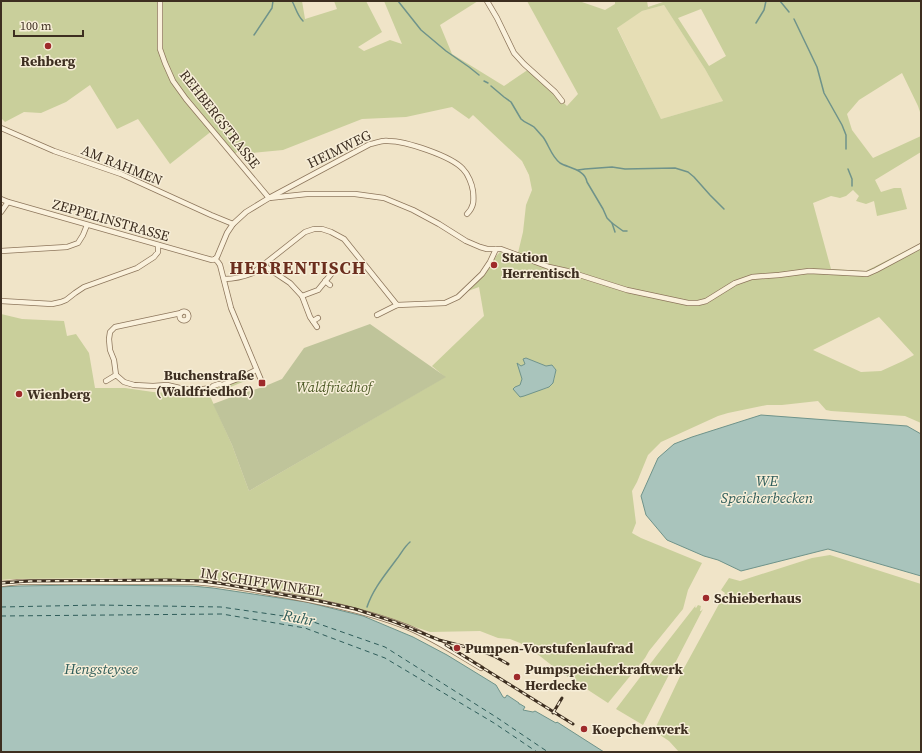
<svg xmlns="http://www.w3.org/2000/svg" width="922" height="753" viewBox="0 0 922 753" font-family="'Source Serif 4',serif">
<style>
.farmland{fill:#e6deb5}
.green{fill:#c9cf9b;fill-rule:evenodd}
.cemetery{fill:#bfc49a}
.water{fill:#a9c4bc;stroke:#6f938a}
.lines{fill:none;stroke-linecap:round;stroke-linejoin:round}
.stream{stroke:#6f938a;stroke-width:1.5}
.ferry{stroke:#2f5d5a;stroke-width:1;stroke-dasharray:5 4;stroke-linecap:butt}
.street-casing{stroke:#8d765c;stroke-width:6}
.street{stroke:#faf1dc;stroke-width:4.5}
.rail-casing{stroke:#3d2e20;stroke-width:3}
.rail{stroke:#f7eed8;stroke-width:1.5;stroke-dasharray:4.5;stroke-linecap:butt}
.poi-dot{fill:#9e2a2b;stroke:#f7eed8;stroke-width:1.5}
.labels{text-anchor:middle;stroke-width:3;stroke-linejoin:round;paint-order:stroke}
.poi-label{font-size:14px;font-weight:bold;fill:#3d2e20;stroke:#f7eed8;text-anchor:start}
.street-label{font-size:14px;fill:#3d2e20;stroke:#f7eed8}
.park-label{font-size:14px;font-style:italic;fill:#4d5a26;stroke:#f7eed8}
.water-label{font-size:15px;font-style:italic;fill:#2f5d5a;stroke:#f7eed8}
.district-label{font-size:18px;font-weight:bold;letter-spacing:1px;fill:#6b2e1e;stroke:#f7eed8}
</style>
<rect width="100%" height="100%" fill="#f0e4c8"/>
<!-- farmland -->
<polygon class="farmland" points="664,5 705,69 723,101 661,119 617,27 642,11"/>
<!-- green -->
<g class="green">
<path d="M 1,1 L 302,1 L 305,19 L 337,9 L 334,1 L 366,1 L 382,32 L 358,47 L 364,51 L 390,40 L 402,44 L 384,1 L 478,1 L 440,25 L 452,54 L 504,86 L 529,69 L 567,106 L 578,94 L 527,1 L 579,1 L 605,10 L 615,4 L 615,1 L 647,1 L 648,7 L 666,1 L 921,1 L 921,115 L 918,106 L 902,73 L 859,100 L 847,114 L 852,130 L 873,158 L 921,136 L 921,152 L 875,180 L 881,192 L 894,188 L 901,188 L 907,209 L 877,216 L 874,201 L 866,204 L 856,201 L 859,196 L 853,190 L 846,196 L 840,198 L 831,196 L 813,203 L 831,269 L 866,271 L 921,243 L 921,423 L 905,416 L 831,411 L 826,410 L 818,401 L 782,405 L 767,405 L 728,413 L 718,416 L 661,442 L 648,455 L 637,482 L 632,491 L 636,523 L 632,533 L 641,538 L 702,563 L 688,590 L 683,609 L 649,651 L 645,658 L 608,703 L 559,671 L 536,653 L 520,643 L 510,639 L 498,638 L 480,631 L 430,632 L 379,615 L 326,600 L 218,581 L 107,578 L 12,579 L 1,580 L 1,314 L 22,319 L 64,321 L 67,336 L 76,334 L 89,353 L 95,388 L 125,388 L 153,392 L 210,396 L 232,445 L 249,491 L 445,377 L 432,366 L 484,316 L 479,287 L 468,291 L 485,273 L 497,255 L 500,252 L 504,253 L 517,257 L 523,232 L 526,205 L 532,190 L 529,175 L 522,161 L 473,115 L 469,119 L 452,107 L 406,117 L 362,119 L 283,150 L 242,154 L 239,151 L 234,154 L 213,130 L 170,164 L 138,119 L 117,129 L 90,85 L 66,102 L 41,113 L 24,112 L 5,122 L 1,118 ZM 664,5 L 705,69 L 723,101 L 661,119 L 617,28 L 642,11 ZM 701,9 L 726,56 L 709,66 L 678,18 ZM 879,317 L 914,355 L 903,361 L 881,371 L 861,372 L 813,350 ZM 526,358 L 546,366 L 552,365 L 556,370 C 555,374 555,379 553,382 C 547,395 525,388 515,387 L 520,385 L 522,379 L 518,364 L 521,366 L 525,364 L 523,359 Z"/>
<polygon points="251,374 254,375 255,377 211,395 203,393 203,391 215,389"/>
<polygon points="830,555 921,584 921,752 679,752 669,741 654,731 683,670 725,593 721,590 729,578 740,581 812,558"/>
<polygon points="696,605 695,607 696,608 698,605 701,606 700,611 701,611 703,609 643,725 616,709 657,655"/>
</g>
<!-- cemetery -->
<polygon class="cemetery" points="370,324 446,377 249,491 232,445 213,404 237,395 263,387 282,379 304,348"/>
<!-- water -->
<g class="water">
<polygon points="526,358 546,366 552,365 556,370 553,383 549,387 524,396 520,397 513,389 515,387 520,385 522,379 517,363 521,366 525,364 523,359"/>
<polygon points="761,415 907,426 921,434 921,576 828,549 741,571 718,560 704,556 667,540 646,515 641,496 658,458 674,444 692,437"/>
<polygon points="79,585 192,586 213,588 306,602 363,616 413,637 447,655 496,685 503,697 505,698 507,695 519,703 519,704 520,704 525,707 523,710 533,712 535,711 556,723 557,722 604,752 1,752 1,587 19,586"/>
</g>
<g class="lines">
<!-- stream -->
<g class="stream">
<path d="M 292,1 C 296,8 297,15 303,21"/>
<polyline points="398,1 421,30 446,51 469,67 479,75"/>
<polyline points="780,1 789,12"/>
<polyline points="794,19 817,67 824,93 842,125 846,135 846,149"/>
<polyline points="756,23 764,10 766,1"/>
<polyline points="254,35 272,8 273,1"/>
<polyline points="484,81 488,83"/>
<path d="M 491,86 L 504,97 L 511,102 L 521,119 C 525,123 530,124 534,127 C 537,130 540,134 543,137 C 549,145 551,156 560,163 C 568,168 585,169 587,182 L 603,209 L 607,218 L 612,223 L 623,231 L 627,231"/>
<polyline points="848,169 852,179 852,186"/>
<polyline points="578,170 585,169 612,167 625,169 675,168 688,172 694,177 710,195 724,209"/>
<polyline points="612,223 615,232"/>
<path d="M 367,607 C 373,589 385,575 396,560 C 401,554 404,547 410,542"/>
</g>
<!-- ferry -->
<g class="ferry">
<polyline points="1,607 98,605 221,607 305,619 385,647 496,717 548,752"/>
<polyline points="1,616 222,614 305,628 385,658 494,723 537,752"/>
</g>
<defs>
<g id="street">
<path d="M 160,1 L 160,49 L 165,63 L 173,81 L 186,99 L 269,198 L 370,144 C 376,143 382,140 388,141 C 406,141 451,156 463,169 C 468,174 472,184 473,191 C 474,201 474,207 467,214"/>
<polyline points="487,1 497,18 514,53 524,64 555,92 562,101"/>
<polyline points="1,128 54,151 121,174 211,215 233,224"/>
<polyline points="1,199 8,202 212,260 215,259"/>
<polyline points="1,212 8,202"/>
<polyline points="1,251 67,247 78,243 83,235 87,225"/>
<polyline points="215,259 217,257 227,233 233,224 246,212 269,198 307,194 355,194 384,198 413,210 439,224 466,241 480,247 487,249 501,249 549,267 567,271 589,278 627,290 688,303 698,303 706,301 735,283 752,277 779,275 809,271 867,274 876,270 921,246"/>
<polyline points="215,259 218,262 220,265 231,308 261,380"/>
<polyline points="263,265 290,283 302,296 310,317 317,327"/>
<path d="M 224,279 C 235,279 243,277 253,273 L 305,232 L 314,229 L 322,229 L 331,232 L 344,239 L 397,305"/>
<polyline points="325,281 330,285"/>
<polyline points="302,296 318,290 332,273"/>
<polyline points="1,301 52,304 61,302 66,300 75,293 84,287 137,268 154,257 158,252 158,245"/>
<circle cx="184" cy="316" r="4.5"/>
<polyline points="377,315 397,305 445,303 458,297 482,274 490,262 496,249"/>
<polyline points="313,321 318,318"/>
<polyline points="116,375 114,360 110,350 109,339 110,332 115,327 181,313"/>
<polyline points="106,381 116,375 124,382 134,385 153,386 167,385 184,389 196,390 211,388 213,386 219,384 222,385 240,378 256,370"/>
<path d="M 1,584 L 19,582 L 193,582 C 220,584 245,588 271,593 C 318,601 363,610 407,627 C 433,638 457,654 481,668"/>
</g>
</defs>
<!-- street casing -->
<use href="#street" class="street-casing"/>
<!-- street -->
<use href="#street" class="street"/>
<defs>
<g id="rail">
<polyline points="1,583 30,581 168,580 202,581 224,584 319,601 355,609 395,622 439,640 482,651 494,656 508,664"/>
<polyline points="446,645 573,724"/>
<polyline points="553,713 562,698"/>
</g>
</defs>
<!-- rail casing -->
<use href="#rail" class="rail-casing"/>
<!-- rail -->
<use href="#rail" class="rail"/>
</g>
<!-- markers -->
<g class="poi-dot">
<circle cx="48" cy="46" r="4"/>
<circle cx="494" cy="265" r="4"/>
<rect x="258" y="379" width="8" height="8" rx="2"/>
<circle cx="19" cy="394" r="4"/>
<circle cx="706" cy="598" r="4"/>
<circle cx="457" cy="648" r="4"/>
<circle cx="517" cy="677" r="4"/>
<circle cx="584" cy="729" r="4"/>
</g>
<g class="labels">
<!-- poi labels -->
<g class="poi-label">
<text x="48" y="66" text-anchor="middle">Rehberg</text>
<text x="502" y="262">Station<tspan x="502" dy="16">Herrentisch</tspan></text>
<text x="254" y="380" text-anchor="end">Buchenstraße<tspan x="254" dy="16">(Waldfriedhof)</tspan></text>
<text x="27" y="399">Wienberg</text>
<text x="714" y="603">Schieberhaus</text>
<text x="465" y="653">Pumpen-Vorstufenlaufrad</text>
<text x="525" y="674">Pumpspeicherkraftwerk<tspan x="525" dy="16">Herdecke</tspan></text>
<text x="592" y="734">Koepchenwerk</text>
</g>
<!-- street labels -->
<g class="street-label">
<text transform="translate(220 119) rotate(52)" y="5">REHBERGSTRASSE</text>
<text transform="translate(339 149) rotate(-26)" y="5">HEIMWEG</text>
<text transform="translate(122 165) rotate(22)" y="5">AM RAHMEN</text>
<text transform="translate(111 220) rotate(16)" y="5">ZEPPELINSTRASSE</text>
<text transform="translate(262 582) rotate(9)" y="5">IM SCHIFFWINKEL</text>
</g>
<!-- park labels -->
<g class="park-label">
<text x="334" y="392">Waldfriedhof</text>
</g>
<!-- water labels -->
<g class="water-label">
<text x="767" y="486">WE<tspan x="767" dy="17">Speicherbecken</tspan></text>
<text transform="translate(299 618) rotate(11)" y="5">Ruhr</text>
<text x="101" y="674">Hengsteysee</text>
</g>
<!-- district labels -->
<g class="district-label">
<text x="298" y="274">HERRENTISCH</text>
</g>
</g>
<!-- border -->
<rect width="922" height="753" fill="none" stroke="#3d2e20" stroke-width="4"/>
<!-- scale -->
<path d="M14 30v6h69v-6" fill="none" stroke="#3d2e20" stroke-width="2"/>
<text x="20" y="30" font-size="12" fill="#3d2e20" stroke="#f7eed8" stroke-width="3" paint-order="stroke">100 m</text>
</svg>
